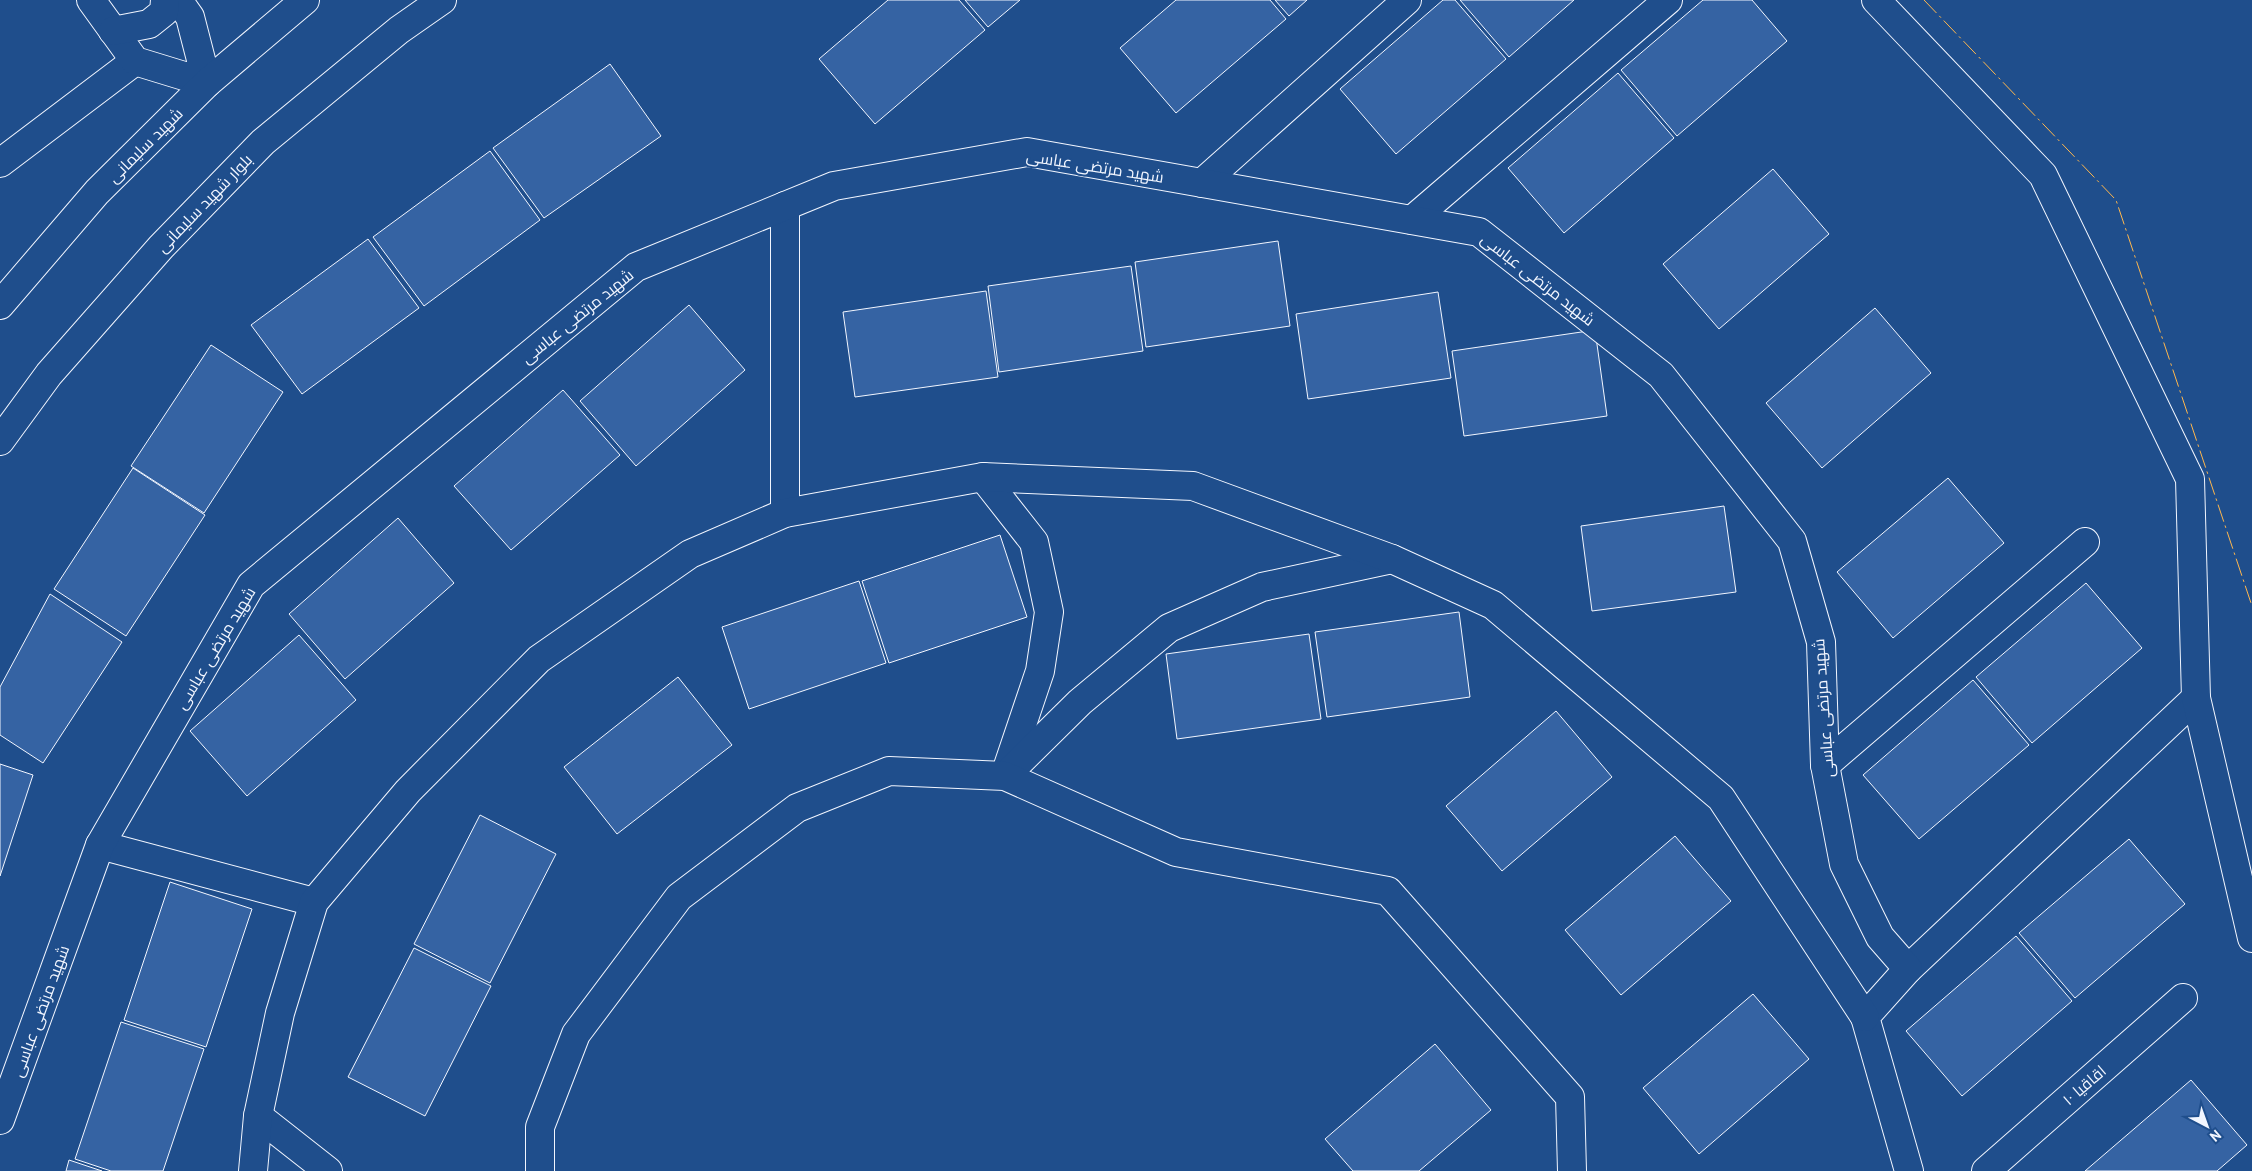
<svg xmlns="http://www.w3.org/2000/svg" width="2252" height="1171" viewBox="0 0 2252 1171" font-family="'PT Sans',Cairo,sans-serif">
<style>
.building{fill:#3563a3;stroke:#f2f6ff}
.lines{fill:none;stroke-linecap:round;stroke-linejoin:round}
.street-casing{stroke:#f2f6ff;stroke-width:30}
.secondary-casing{stroke:#f2f6ff;stroke-width:30}
.primary-casing{stroke:#f2f6ff;stroke-width:30}
.street{stroke:#1f4e8c;stroke-width:28}
.secondary{stroke:#1f4e8c;stroke-width:28}
.primary{stroke:#1f4e8c;stroke-width:28}
.power{stroke:#ffb74d;stroke-width:1;stroke-dasharray:18 4 2.5 4;stroke-linecap:butt}
.labels{text-anchor:middle;stroke-width:4;stroke-linejoin:round;paint-order:stroke}
.street-label{font-size:16px;fill:#f2f6ff;stroke:#1f4e8c}
</style>
<rect width="100%" height="100%" fill="#1f4e8c"/>
<!-- building -->
<g class="building">
<polygon points="888,0 959,0 985,30 875,124 819,59"/>
<polygon points="965,0 1020,0 988,27"/>
<polygon points="1176,0 1270,0 1286,19 1176,113 1120,48"/>
<polygon points="1275,0 1307,0 1289,16"/>
<polygon points="1443,0 1455,0 1506,59 1396,154 1340,89"/>
<polygon points="1460,0 1574,0 1509,57"/>
<polygon points="1703,0 1752,0 1787,41 1677,136 1621,70"/>
<polygon points="610,64 661,136 544,218 493,148"/>
<polygon points="1618,73 1674,138 1564,233 1508,168"/>
<polygon points="490,151 540,220 424,306 373,237"/>
<polygon points="1773,169 1829,234 1719,329 1663,264"/>
<polygon points="368,239 419,308 302,394 251,325"/>
<polygon points="1278,241 1290,326 1146,347 1135,262"/>
<polygon points="1131,266 1143,351 999,372 988,286"/>
<polygon points="986,291 998,377 855,397 843,312"/>
<polygon points="1438,292 1451,378 1308,399 1296,314"/>
<polygon points="689,305 745,370 636,466 580,401"/>
<polygon points="1875,308 1931,373 1822,468 1766,403"/>
<polygon points="1595,330 1607,416 1464,436 1452,351"/>
<polygon points="211,345 283,392 204,513 131,466"/>
<polygon points="563,390 620,455 511,550 454,486"/>
<polygon points="133,468 205,515 126,636 54,589"/>
<polygon points="1948,478 2004,543 1893,638 1837,572"/>
<polygon points="1724,506 1736,592 1592,611 1581,526"/>
<polygon points="398,518 454,583 345,679 289,614"/>
<polygon points="1000,535 1027,617 889,663 862,581"/>
<polygon points="859,581 886,663 749,709 722,627"/>
<polygon points="2086,583 2142,648 2032,743 1976,677"/>
<polygon points="50,594 122,642 43,763 0,735 0,687"/>
<polygon points="1459,612 1470,697 1327,717 1315,632"/>
<polygon points="1309,634 1321,719 1177,739 1166,654"/>
<polygon points="299,635 356,700 247,796 190,731"/>
<polygon points="678,677 732,745 617,834 564,767"/>
<polygon points="1973,680 2029,745 1919,839 1863,775"/>
<polygon points="1556,711 1612,777 1502,871 1446,806"/>
<polygon points="0,764 33,775 0,876"/>
<polygon points="480,815 556,854 490,983 414,944"/>
<polygon points="1675,836 1731,901 1621,995 1565,930"/>
<polygon points="2129,839 2185,904 2075,998 2019,933"/>
<polygon points="170,882 252,909 206,1047 124,1020"/>
<polygon points="2016,936 2072,1001 1962,1096 1906,1031"/>
<polygon points="414,948 491,986 425,1116 348,1077"/>
<polygon points="1753,994 1809,1059 1699,1154 1643,1088"/>
<polygon points="121,1022 204,1049 163,1171 111,1171 75,1159"/>
<polygon points="1435,1044 1491,1110 1419,1171 1353,1171 1325,1139"/>
<polygon points="2191,1080 2247,1145 2217,1171 2085,1171"/>
<polygon points="69,1160 102,1171 66,1171"/>
</g>
<g class="lines">
<defs>
<g id="street">
<polyline points="0,163 135,61"/>
<polyline points="1202,183 1407,0"/>
<polyline points="785,206 785,513"/>
<polyline points="1412,220 1668,0"/>
<polyline points="983,477 1034,542 1049,612 1040,671 1006,772"/>
<polyline points="1825,765 2085,542"/>
<polyline points="1005,776 1080,702 1169,628 1262,587 1392,559"/>
<polyline points="100,845 314,902"/>
<polyline points="1908,969 2196,698"/>
<polyline points="258,1116 328,1171"/>
<polyline points="0,1120 100,845 251,585 636,267 834,186 1027,152 1479,232 1661,375 1792,541 1821,642 1825,765 1844,864 1880,937 1908,969 1865,1017 1909,1171"/>
<polyline points="253,1171 258,1116 280,1013 314,902 408,791 539,659 690,554 785,513 983,477 1193,486 1392,559 1493,605 1721,798 1865,1017"/>
<polyline points="540,1171 540,1127 576,1034 679,897 797,808 889,771 1005,776 1176,852 1388,891 1570,1097 1572,1171"/>
<polyline points="1986,1171 2183,998"/>
</g>
<g id="secondary">
<polyline points="91,0 135,61 207,83 190,17 178,0"/>
<polyline points="1876,0 2043,175 2190,479 2196,698 2252,938"/>
<polyline points="113,31 149,24 164,12 165,0"/>
</g>
<g id="primary">
<polyline points="0,305 97,192 207,83 305,0"/>
<polyline points="0,441 49,374 161,247 263,142 399,30 442,0"/>
</g>
</defs>
<!-- street casing -->
<use href="#street" class="street-casing"/>
<!-- secondary casing -->
<use href="#secondary" class="secondary-casing"/>
<!-- primary casing -->
<use href="#primary" class="primary-casing"/>
<!-- street -->
<use href="#street" class="street"/>
<!-- secondary -->
<use href="#secondary" class="secondary"/>
<!-- primary -->
<use href="#primary" class="primary"/>
<!-- power -->
<polyline class="power" points="1924,0 2116,200 2252,606"/>
</g>
<g class="labels">
<!-- street labels -->
<g class="street-label">
<text transform="translate(145 145) rotate(-45)" y="6">شهید سلیمانی</text>
<text transform="translate(1095 166) rotate(9)" y="6">شهید مرتضی عباسی</text>
<text transform="translate(204 203) rotate(-46)" y="6">بلوار شهید سلیمانی</text>
<text transform="translate(1538 279) rotate(38)" y="6">شهید مرتضی عباسی</text>
<text transform="translate(577 316) rotate(-39)" y="6">شهید مرتضی عباسی</text>
<text transform="translate(215 648) rotate(-59)" y="6">شهید مرتضی عباسی</text>
<text transform="translate(1823 708) rotate(-94)" y="6">شهید مرتضی عباسی</text>
<text transform="translate(40 1011) rotate(-70)" y="6">شهید مرتضی عباسی</text>
<text transform="translate(2084 1085) rotate(-41)" y="6">اقاقیا ۱۰</text>
</g>
</g>
<!-- north arrow -->
<g transform="translate(2207 1126) rotate(139)" stroke="#1f4e8c" stroke-width="4" paint-order="stroke">
<path d="M0-4L9 19L0 12L-9 19Z" fill="#f2f6ff"/>
<text y="-8" font-size="14" font-weight="bold" text-anchor="middle" fill="#f2f6ff">N</text>
</g>
</svg>
